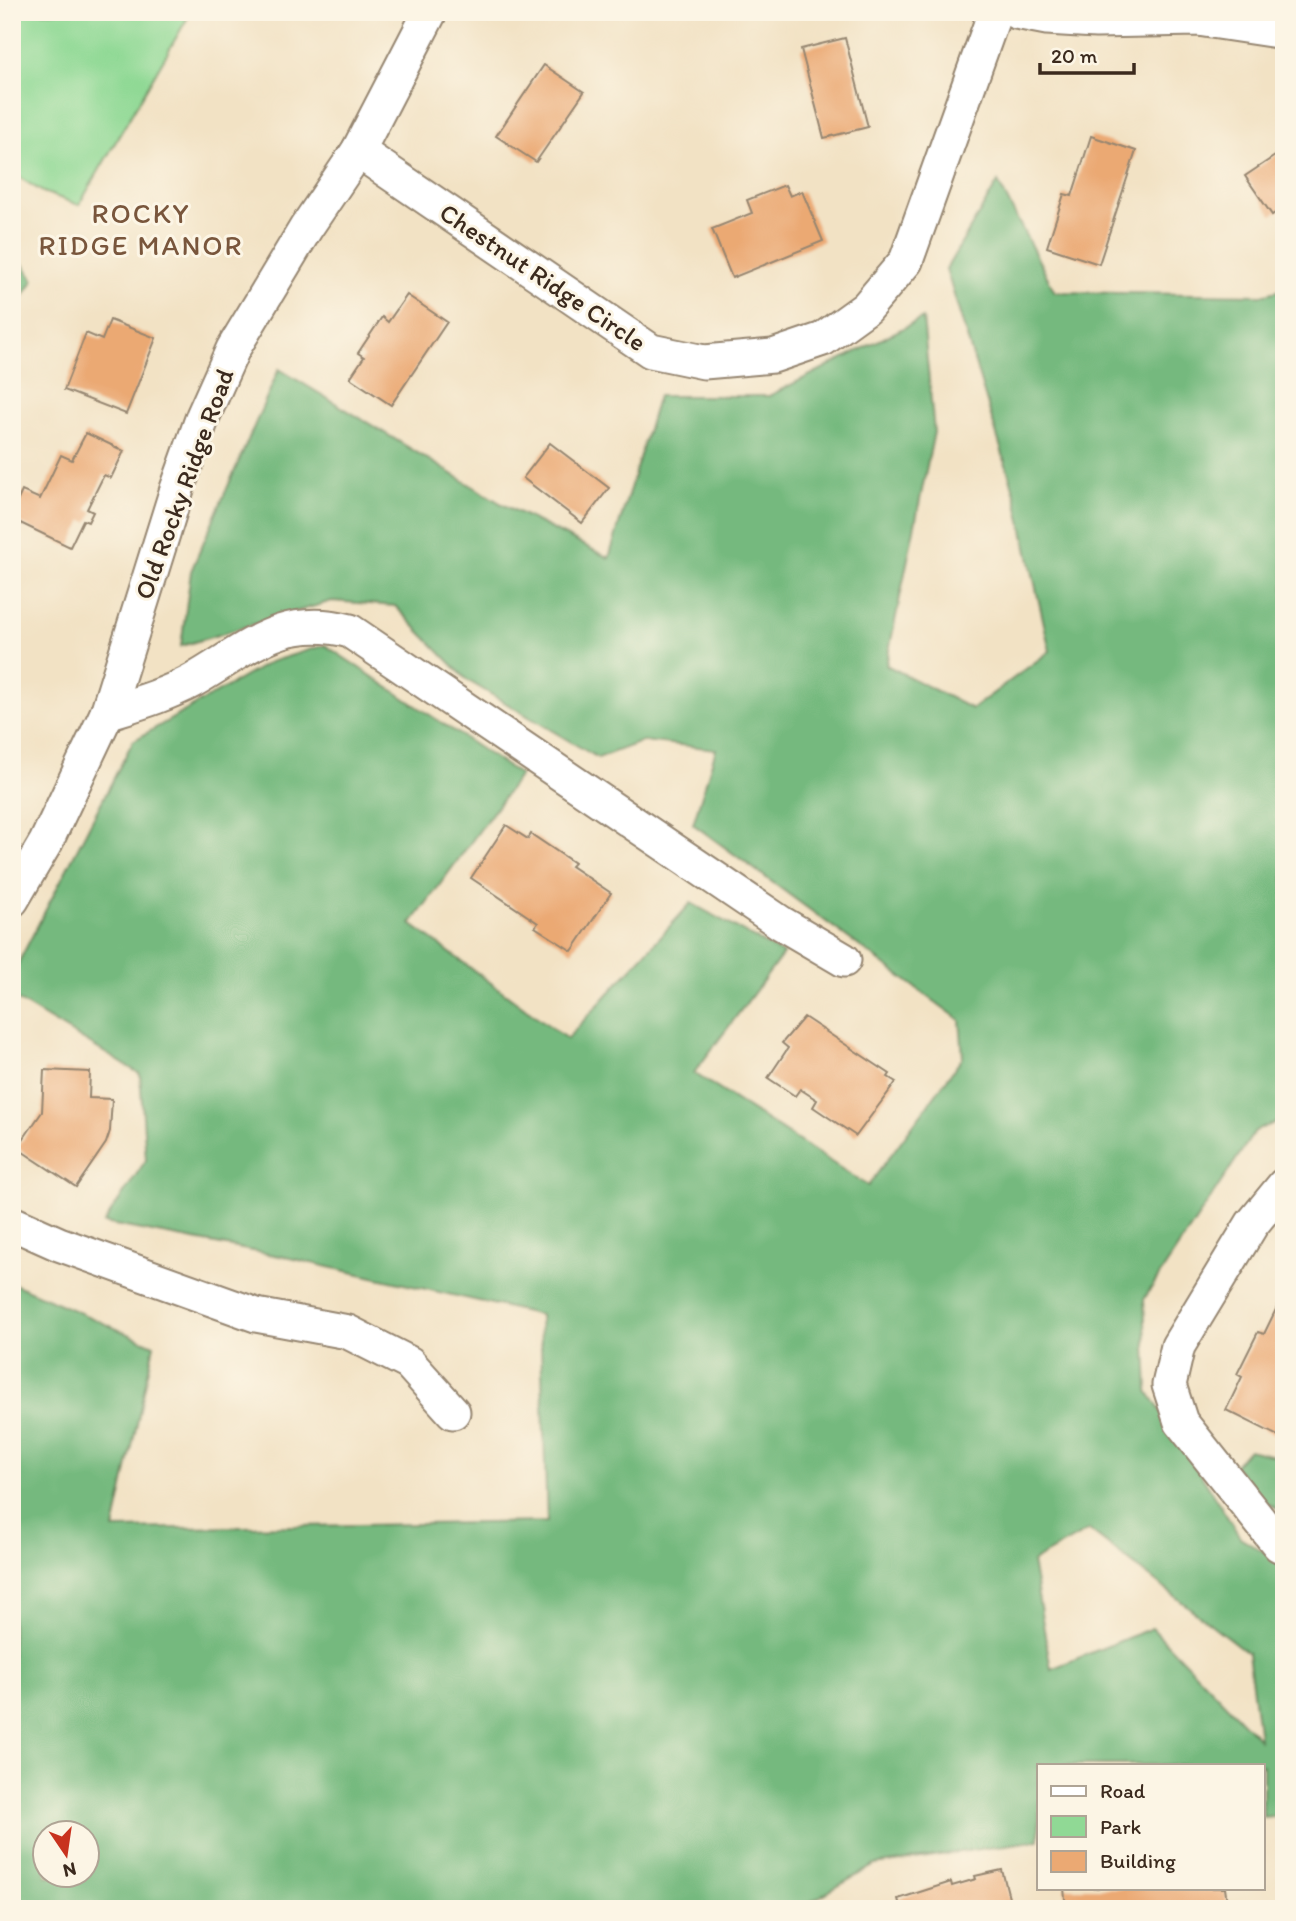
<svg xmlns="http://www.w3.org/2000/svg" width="1296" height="1921" viewBox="0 0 1296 1921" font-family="Itim,sans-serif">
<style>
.green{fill:#90d995;stroke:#66825a;stroke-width:2}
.forest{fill:#74b97e;stroke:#58724e;stroke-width:2;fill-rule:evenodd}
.building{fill:#eba973}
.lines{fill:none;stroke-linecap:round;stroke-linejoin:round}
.minor-casing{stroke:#968671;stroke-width:37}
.minor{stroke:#fff;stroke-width:33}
.labels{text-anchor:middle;stroke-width:6;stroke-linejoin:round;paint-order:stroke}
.street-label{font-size:26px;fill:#3b2a1e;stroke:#fcf5e5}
.neighbourhood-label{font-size:28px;letter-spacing:2px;fill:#79563c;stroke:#fcf5e5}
</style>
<rect width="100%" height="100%" fill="#fcf5e5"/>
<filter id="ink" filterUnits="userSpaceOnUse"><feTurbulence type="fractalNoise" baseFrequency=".0143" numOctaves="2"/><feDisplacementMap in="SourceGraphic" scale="14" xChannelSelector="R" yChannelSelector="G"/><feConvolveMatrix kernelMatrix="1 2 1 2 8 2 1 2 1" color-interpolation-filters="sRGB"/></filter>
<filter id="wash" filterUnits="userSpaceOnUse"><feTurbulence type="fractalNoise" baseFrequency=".00686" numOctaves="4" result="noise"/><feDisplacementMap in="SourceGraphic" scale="28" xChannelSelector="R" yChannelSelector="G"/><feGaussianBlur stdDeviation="1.57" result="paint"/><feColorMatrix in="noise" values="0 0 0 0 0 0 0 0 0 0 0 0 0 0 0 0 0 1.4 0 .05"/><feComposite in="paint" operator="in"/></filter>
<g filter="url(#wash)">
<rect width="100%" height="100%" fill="#f2e2c4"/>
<!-- green -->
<polygon class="green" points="12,12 191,12 79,205 43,192 12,173"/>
<!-- forest -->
<g class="forest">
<path d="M 998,182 L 1055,292 L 1262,295 L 1284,289 L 1284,1119 L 1255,1131 L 1144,1299 L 1148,1391 L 1240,1537 L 1284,1564 L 1284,1820 L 1272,1816 L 1263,1817 L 1263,1765 L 1039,1765 L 1039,1840 L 875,1865 L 798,1909 L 12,1909 L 12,1283 L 154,1345 L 114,1529 L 547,1522 L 540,1315 L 285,1257 L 104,1223 L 146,1160 L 140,1074 L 12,997 L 12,975 L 133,741 L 270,662 L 325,645 L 520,775 L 411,924 L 567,1039 L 691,903 L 783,954 L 694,1073 L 868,1186 L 963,1057 L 960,1020 L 693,824 L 716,749 L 643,741 L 598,758 L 467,680 L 395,606 L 332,601 L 181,646 L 191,571 L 279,369 L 502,504 L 609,558 L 658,396 L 769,396 L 923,318 L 934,432 L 886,665 L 972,709 L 1050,651 L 1015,494 L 946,269 ZM 1089,1530 L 1248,1653 L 1259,1739 L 1152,1628 L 1051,1669 L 1032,1562 ZM 46,1834 L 88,1834 L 88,1876 L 46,1876 Z"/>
<polygon points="12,249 34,280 12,313"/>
<polygon points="1248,1450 1284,1458 1284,1513 1259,1498 1234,1465"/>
</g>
<g id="blocks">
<!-- building -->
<g class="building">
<polygon points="845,38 868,127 824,138 801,49"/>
<polygon points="544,65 584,92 536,162 496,136"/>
<polygon points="1091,136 1136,151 1099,264 1047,247 1064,194 1072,196"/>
<polygon points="1284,150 1284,207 1272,215 1245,176"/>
<polygon points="785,185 790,196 802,191 823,241 732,278 712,229 752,213 747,200"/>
<polygon points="407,295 447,322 391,405 350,378 364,357 358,353 382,317 388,322"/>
<polygon points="110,320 156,338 126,414 64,390 86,333 102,340"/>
<polygon points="86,433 124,451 111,478 104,475 87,509 93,512 88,522 83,520 70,547 12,519 12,513 22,491 40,499 61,455 72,460"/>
<polygon points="550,443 609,488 582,523 523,478"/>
<polygon points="506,825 528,839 531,834 574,863 571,866 611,893 572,951 535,927 538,923 471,878"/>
<polygon points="804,1017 890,1074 888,1077 896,1082 856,1136 813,1107 817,1100 800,1089 795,1096 768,1078 788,1048 782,1043"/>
<polygon points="44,1070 90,1072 89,1098 112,1099 110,1131 106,1143 76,1187 17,1148 42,1112"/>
<polygon points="1281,1299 1284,1301 1284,1439 1226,1410 1242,1377 1237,1374 1258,1332 1264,1334"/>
<polygon points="1002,1870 1012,1909 901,1909 898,1899 951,1882 952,1886 976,1879 975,1876"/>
<polygon points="1064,1888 1225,1888 1228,1909 1066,1909"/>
</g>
</g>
</g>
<g filter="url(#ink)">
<use href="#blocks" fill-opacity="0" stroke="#968671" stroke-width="2"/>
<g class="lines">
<defs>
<g id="minor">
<polyline points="1016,12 1047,18 1096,21 1198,19 1284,32"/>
<polyline points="358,151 651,351 704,362 773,356 823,339 866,308 906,261 995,12"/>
<path d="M 107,713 C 135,704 166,695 192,681 C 248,649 281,613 350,631 L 781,923 L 844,960"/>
<polyline points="12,900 46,842 107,713 177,489 203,416 233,349 306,228 358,151 430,12"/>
<polyline points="1284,1185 1252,1224 1178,1346 1169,1385 1181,1422 1279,1545 1284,1547"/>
<polyline points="12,1223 59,1244 256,1315 348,1332 409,1363 453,1412"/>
</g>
</defs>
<!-- minor casing -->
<use href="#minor" class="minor-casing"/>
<!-- minor -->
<use href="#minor" class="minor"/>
</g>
</g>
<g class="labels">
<!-- street labels -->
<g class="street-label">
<text transform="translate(543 277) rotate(34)" y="9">Chestnut Ridge Circle</text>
<text transform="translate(184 484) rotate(-70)" y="9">Old Rocky Ridge Road</text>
</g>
<!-- neighbourhood labels -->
<g class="neighbourhood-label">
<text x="141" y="223">ROCKY<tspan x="141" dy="32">RIDGE MANOR</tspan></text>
</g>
</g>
<!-- margin -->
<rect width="1296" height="1921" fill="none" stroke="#fcf5e5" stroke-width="42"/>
<!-- legend -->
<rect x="1037" y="1764" width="228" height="126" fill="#fcf5e5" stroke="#afa495" stroke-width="2"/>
<rect x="1051" y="1786" width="35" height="10" fill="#ffffff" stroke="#afa495" stroke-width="2"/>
<text x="1100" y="1798" font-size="21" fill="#3b2a1e">Road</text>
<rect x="1051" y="1816" width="35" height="21" fill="#90d995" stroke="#afa495" stroke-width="2"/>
<text x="1100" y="1834" font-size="21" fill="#3b2a1e">Park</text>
<rect x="1051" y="1851" width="35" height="21" fill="#eba973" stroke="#afa495" stroke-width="2"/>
<text x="1100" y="1868" font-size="21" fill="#3b2a1e">Building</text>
<!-- north arrow -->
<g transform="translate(66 1854) rotate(167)"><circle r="33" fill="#fcf5e5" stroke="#afa495" stroke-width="2"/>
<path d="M0-5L12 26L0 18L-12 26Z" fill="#c8321e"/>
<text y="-10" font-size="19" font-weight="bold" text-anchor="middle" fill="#3b2a1e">N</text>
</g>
<!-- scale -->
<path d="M1040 63v10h94v-10" fill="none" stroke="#3b2a1e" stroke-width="3.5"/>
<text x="1051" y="63" font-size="21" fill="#3b2a1e" stroke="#fcf5e5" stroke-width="5" paint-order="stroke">20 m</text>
</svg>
